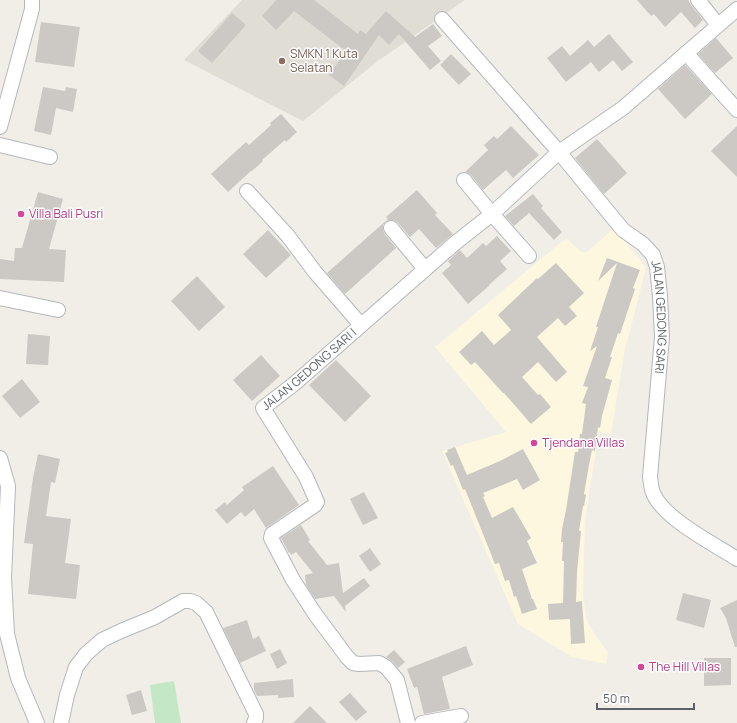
<svg xmlns="http://www.w3.org/2000/svg" width="737" height="723" viewBox="0 0 737 723" font-family="Manrope,sans-serif">
<style>
.commercial{fill:#fdf7df}
.education{fill:#e0ddd5}
.green{fill:#c4e7c5}
.building{fill:#ccc9c4}
.lines{fill:none;stroke-linecap:round;stroke-linejoin:round}
.street-casing{stroke:#b4b7bb;stroke-width:16}
.street{stroke:#fff;stroke-width:14}
.education-dot{fill:#8d6e63;stroke:#fff;stroke-width:1.5}
.hotel-dot{fill:#d1479c;stroke:#fff;stroke-width:1.5}
.labels{text-anchor:middle;stroke-width:3;stroke-linejoin:round;paint-order:stroke}
.education-label{font-size:12px;fill:#785e54;stroke:#fff;text-anchor:start}
.hotel-label{font-size:12px;fill:#b23c85;stroke:#fff;text-anchor:start}
.street-label{font-size:12px;fill:#5e6267;stroke:#fff}
</style>
<rect width="100%" height="100%" fill="#f0eee7"/>
<!-- commercial -->
<polygon class="commercial" points="614,228 646,267 629,335 626,343 611,434 599,432 585,520 583,597 587,621 595,635 608,652 606,664 572,657 518,624 442,451 506,432 435,347 566,238 581,252 587,252"/>
<!-- education -->
<polygon class="education" points="242,0 465,0 378,61 303,121 184,60"/>
<!-- green -->
<polygon class="green" points="174,681 181,723 155,723 150,685"/>
<!-- building -->
<g class="building">
<polygon points="276,0 314,0 358,34 360,30 366,34 386,11 415,37 433,24 442,36 428,46 441,61 430,70 399,34 389,45 379,35 344,86 329,75 346,51 294,11 276,30 262,16"/>
<polygon points="637,0 688,0 691,5 703,20 695,28 681,12 665,27 654,14 651,16"/>
<polygon points="232,13 246,25 212,63 198,51"/>
<polygon points="41,22 80,27 74,67 35,62"/>
<polygon points="609,34 633,62 622,71 613,60 599,72 591,62 566,82 547,58 562,46 570,56 588,40 594,47"/>
<polygon points="716,38 733,58 715,73 698,54"/>
<polygon points="451,54 471,74 459,85 440,65"/>
<polygon points="685,65 712,94 685,119 658,89"/>
<polygon points="43,87 65,91 66,87 77,89 73,112 56,108 51,135 34,131"/>
<polygon points="281,114 297,132 286,142 285,140 262,160 263,161 252,171 251,171 228,192 211,174 246,142 249,145 271,125 270,123"/>
<polygon points="511,126 539,155 513,178 506,170 483,190 471,175 465,172 488,150 484,145 494,136 497,139"/>
<polygon points="737,126 737,177 711,151"/>
<polygon points="597,139 627,173 604,194 575,158"/>
<polygon points="417,190 437,213 435,215 453,234 436,248 419,229 410,237 398,223 394,220 390,220 386,221 383,225 383,230 384,233 396,248 345,294 327,273 388,219 386,217"/>
<polygon points="38,192 63,199 49,249 66,250 64,282 0,279 0,259 14,261 15,248 22,248"/>
<polygon points="533,194 543,206 541,208 562,232 554,240 529,213 514,226 505,216"/>
<polygon points="268,230 291,255 266,278 243,254"/>
<polygon points="497,236 511,251 500,261 507,269 489,285 490,285 468,304 442,273 451,265 448,261 460,250 467,258 483,243 486,246"/>
<polygon points="607,258 640,270 633,288 635,289 620,334 618,333 610,357 612,357 605,378 612,380 602,416 600,428 598,427 595,451 592,450 589,465 584,494 586,495 584,506 583,506 579,531 581,531 577,572 576,602 582,601 585,643 571,644 570,619 549,620 548,604 563,603 564,561 562,561 563,542 561,542 562,529 566,510 575,452 578,452 580,434 582,434 586,404 582,403 588,387 583,386 597,346 590,351 598,327 596,327 617,263 598,281"/>
<polygon points="556,263 584,293 569,307 577,316 565,326 558,318 537,337 567,372 556,382 538,362 522,377 538,395 540,394 551,407 531,424 504,393 503,393 475,362 471,365 459,352 482,331 494,345 511,330 498,315 537,278 538,279"/>
<polygon points="197,276 225,307 199,331 171,301"/>
<polygon points="28,334 50,336 48,365 26,364"/>
<polygon points="261,355 280,376 252,401 233,380"/>
<polygon points="336,360 371,396 345,422 309,385"/>
<polygon points="22,379 40,402 20,418 2,396"/>
<polygon points="455,447 467,475 500,461 523,449 540,480 523,490 517,479 483,493 485,496 483,497 492,518 513,507 531,538 527,541 537,563 522,569 532,599 533,599 537,609 522,614 516,596 514,597 509,580 505,581 499,563 495,564 465,489 463,490 453,465 451,466 445,453 448,452 447,450"/>
<polygon points="38,454 60,459 55,483 51,482 46,516 71,519 65,563 80,565 76,599 28,594 33,544 24,543 33,478"/>
<polygon points="273,466 299,505 266,528 254,509 245,517 241,512 227,524 215,510 225,502 227,505 244,490 242,487"/>
<polygon points="364,492 378,518 363,525 350,499"/>
<polygon points="301,525 310,540 308,541 327,565 339,563 343,593 364,578 370,586 345,606 346,612 334,596 315,599 306,585 305,575 313,573 296,552 291,555 290,552 289,553 281,538"/>
<polygon points="370,548 381,564 370,572 359,556"/>
<polygon points="683,593 711,600 704,628 676,620"/>
<polygon points="737,600 737,647 735,647 726,618 720,608"/>
<polygon points="247,620 253,639 259,636 266,651 240,663 223,628"/>
<polygon points="466,646 473,665 442,677 450,709 424,714 417,687 414,688 407,669"/>
<polygon points="280,649 287,663 277,669 270,654"/>
<polygon points="394,650 405,662 398,668 392,661 386,657"/>
<polygon points="704,658 731,658 731,685 704,686"/>
<polygon points="293,679 294,697 278,698 278,695 257,696 254,690 254,683"/>
<polygon points="141,690 147,711 132,715 126,695"/>
<polygon points="350,693 367,712 356,721 339,702"/>
<polygon points="310,706 327,723 293,723"/>
</g>
<g class="lines">
<defs>
<g id="street">
<polyline points="698,0 718,25"/>
<path id="s1" d="M 442,19 L 559,152 L 623,230 L 643,244 L 653,255 L 657,267 L 660,296 L 662,337 L 650,477 C 651,483 651,490 654,495 C 666,520 714,544 737,559"/>
<polyline points="686,53 737,110"/>
<polyline points="0,127 32,9 32,0"/>
<polyline points="0,145 50,157"/>
<polyline points="464,180 492,214 529,256"/>
<polyline points="247,191 288,236 315,272 361,325"/>
<polyline points="391,228 425,269"/>
<polyline points="0,298 58,310"/>
<polyline points="0,458 8,486 4,578 7,634 18,678 37,723"/>
<polyline points="61,723 67,695 76,667 86,654 102,640 121,631 155,617 183,601 190,601 196,603 206,612 256,714 256,718 254,723"/>
<path id="s2" d="M 408,723 L 397,680 L 386,667 L 379,663 L 359,664 L 353,663 L 347,657 L 315,614 L 293,580 L 271,538 L 272,534 L 275,532 L 315,505 L 317,502 L 306,477 L 263,408 L 294,384 L 454,244 L 492,214 L 559,152 L 623,108 L 737,9"/>
<polyline points="422,723 461,716"/>
</g>
</defs>
<!-- street casing -->
<use href="#street" class="street-casing"/>
<!-- street -->
<use href="#street" class="street"/>
</g>
<!-- markers -->
<circle class="education-dot" cx="282" cy="61" r="4"/>
<g class="hotel-dot">
<circle cx="21" cy="214" r="4"/>
<circle cx="534" cy="443" r="4"/>
<circle cx="641" cy="667" r="4"/>
</g>
<g class="labels">
<!-- education labels -->
<g class="education-label">
<text x="290" y="58">SMKN 1 Kuta<tspan x="290" dy="14">Selatan</tspan></text>
</g>
<!-- hotel labels -->
<g class="hotel-label">
<text x="29" y="218">Villa Bali Pusri</text>
<text x="542" y="447">Tjendana Villas</text>
<text x="649" y="671">The Hill Villas</text>
</g>
<!-- street labels -->
<g class="street-label">
<text dy="4" stroke="none"><textPath href="#s1" startOffset="380">JALAN GEDONG SARI</textPath></text>
<text dy="4" stroke="none"><textPath href="#s2" startOffset="474">JALAN GEDONG SARI I</textPath></text>
</g>
</g>
<!-- scale -->
<path d="M597 703v6h97v-6" fill="none" stroke="#5e6267" stroke-width="2"/>
<text x="603" y="703" font-size="12" fill="#5e6267" stroke="#ffffff" stroke-width="3" paint-order="stroke">50 m</text>
</svg>
